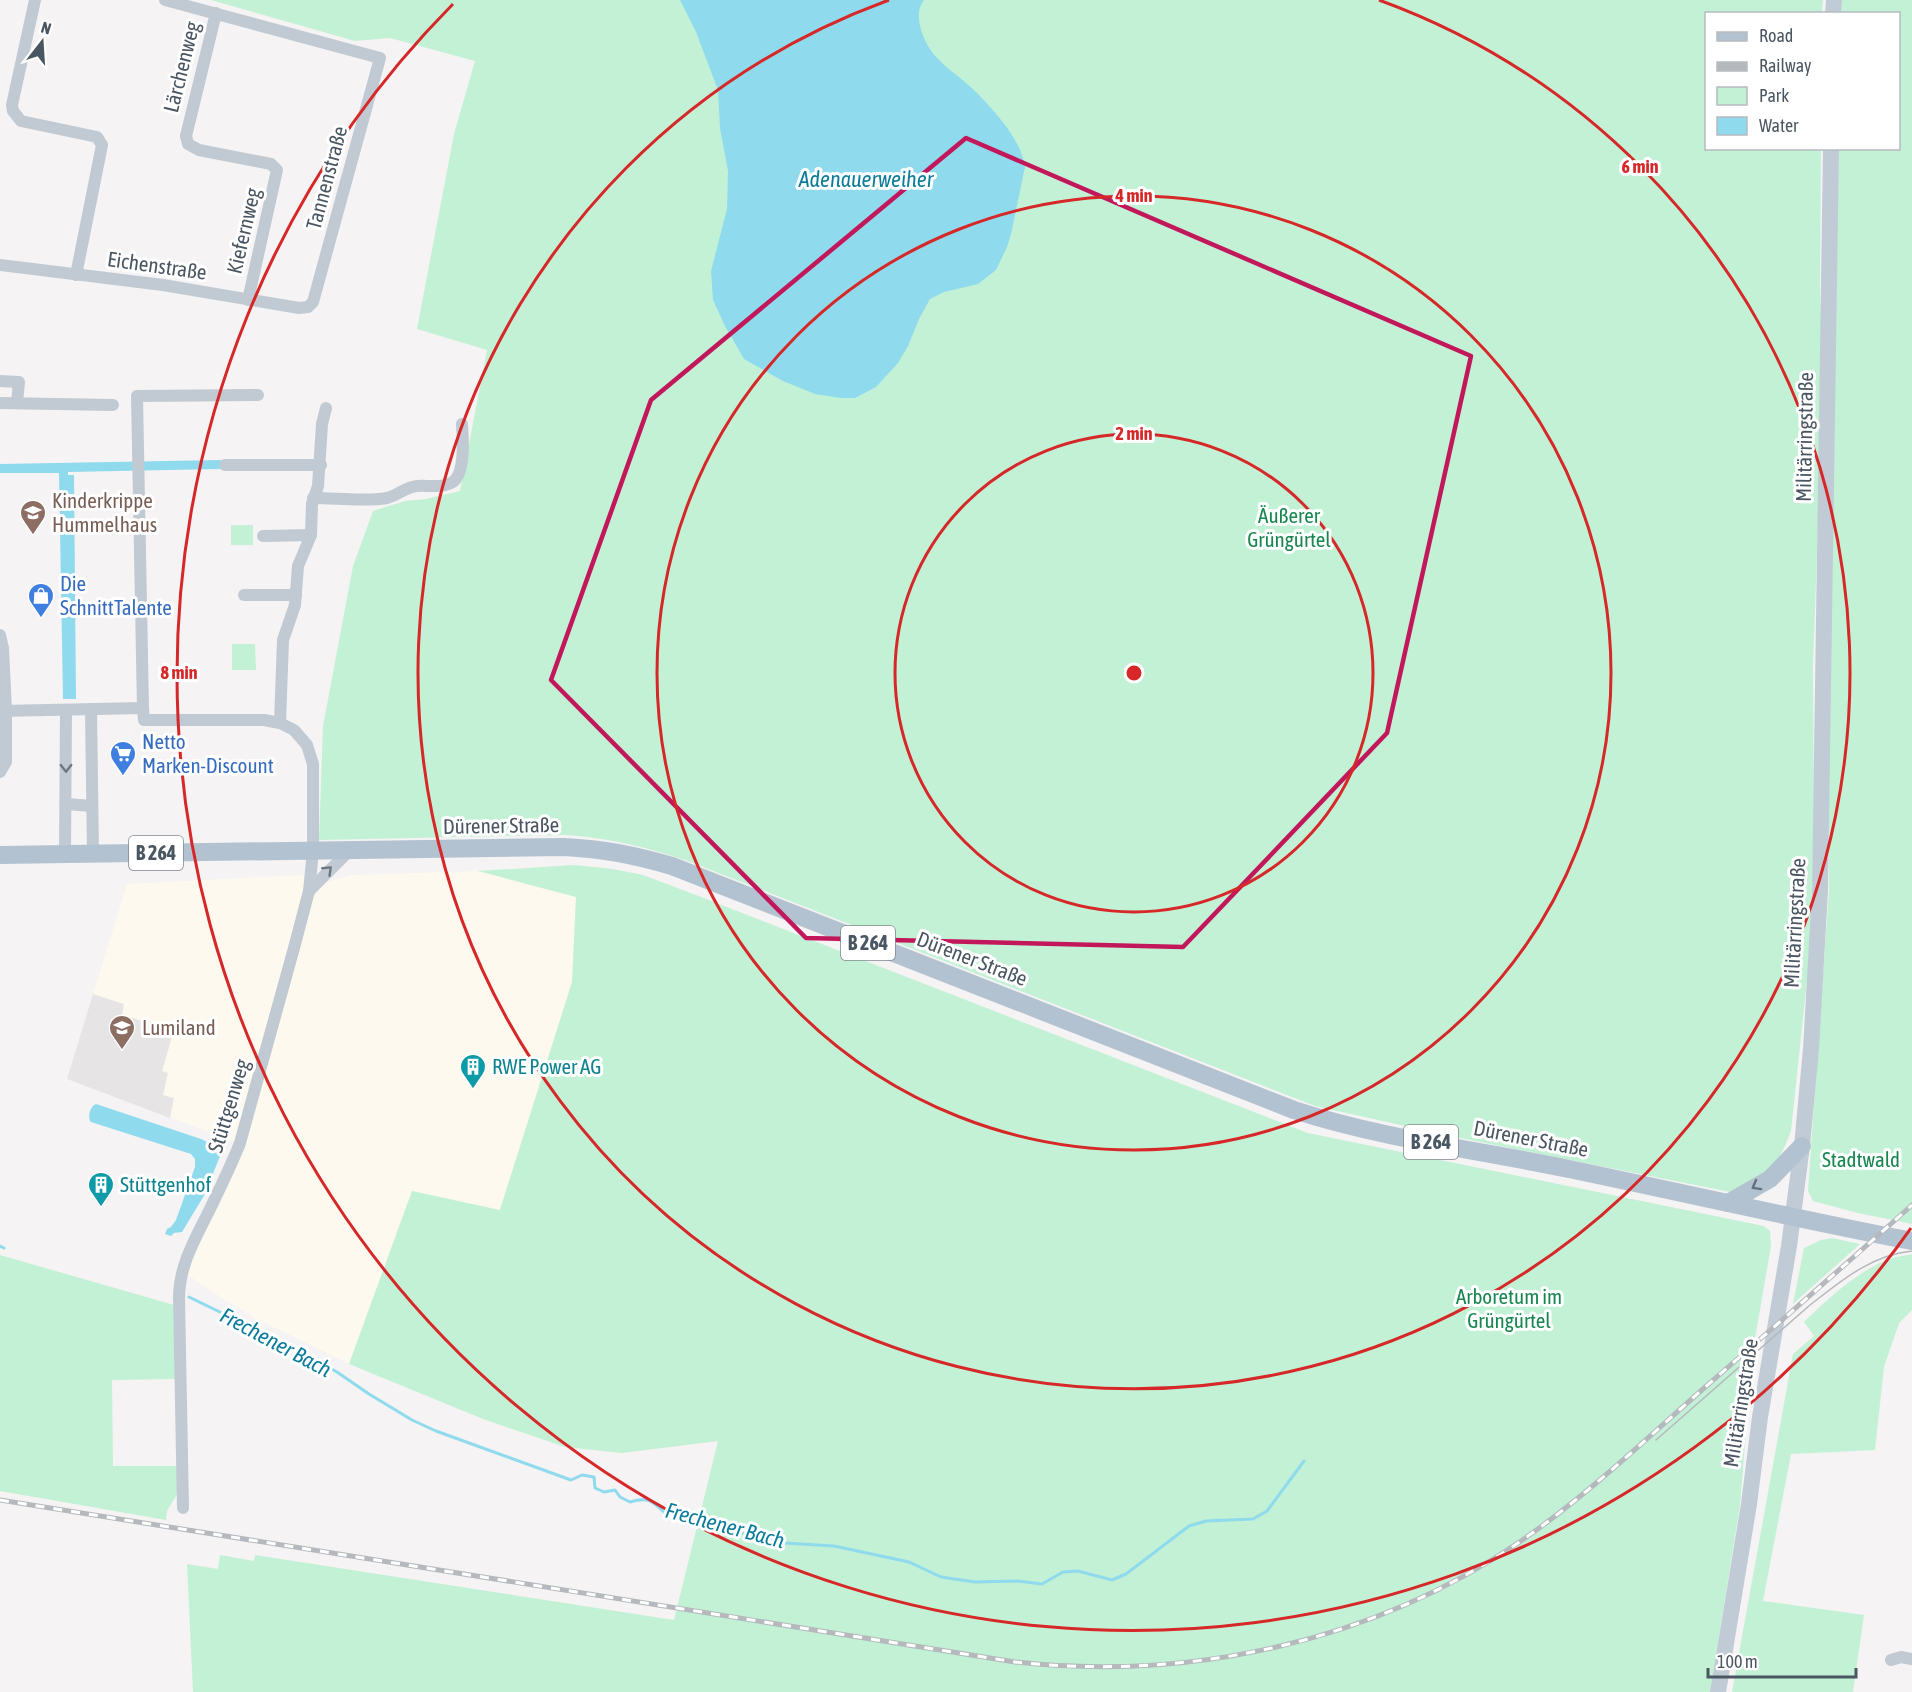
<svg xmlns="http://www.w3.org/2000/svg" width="1912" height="1692" viewBox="0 0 1912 1692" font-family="'Asap Condensed',sans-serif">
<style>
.commercial{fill:#fdf9ef}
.education{fill:#e6e4e5}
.green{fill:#c3f1d5}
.water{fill:#90daee}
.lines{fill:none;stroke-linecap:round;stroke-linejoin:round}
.stream{stroke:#90daee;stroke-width:3}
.street{stroke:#c1cad2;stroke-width:12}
.secondary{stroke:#c1cbd6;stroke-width:16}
.primary{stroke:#b3c2d1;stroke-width:18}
.tram{stroke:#b5b8bd;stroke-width:1.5}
.rail-casing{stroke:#b5b8bd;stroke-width:5}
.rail{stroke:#fff;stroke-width:3;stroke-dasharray:9;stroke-linecap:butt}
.oneway{stroke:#6e7983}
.oneway2{stroke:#64717d}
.marked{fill:none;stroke:#c2185b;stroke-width:4.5;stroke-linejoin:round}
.ring{fill:none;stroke:#d62828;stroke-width:3}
.labels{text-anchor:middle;stroke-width:6;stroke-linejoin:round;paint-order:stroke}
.shield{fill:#fff;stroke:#808990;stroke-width:1.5}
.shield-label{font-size:20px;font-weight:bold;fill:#4a5661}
.street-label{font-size:21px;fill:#4a5661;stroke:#fff}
.education-label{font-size:21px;fill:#785e54;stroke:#fff;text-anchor:start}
.park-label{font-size:21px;fill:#17864f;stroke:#fff}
.shop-label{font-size:21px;fill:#366cbe;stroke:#fff;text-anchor:start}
.culture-label{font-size:21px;fill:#0d838f;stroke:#fff;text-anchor:start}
.water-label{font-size:22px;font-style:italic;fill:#0c7c9b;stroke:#fff}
.centre{fill:#d62828;stroke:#fff;stroke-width:3}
.ring-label{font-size:18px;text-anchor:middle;font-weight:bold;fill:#d62828;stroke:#fff;stroke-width:6;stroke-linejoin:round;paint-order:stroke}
</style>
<rect width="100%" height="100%" fill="#f5f3f3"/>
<!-- commercial -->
<polygon class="commercial" points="478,871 576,897 572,982 499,1211 412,1191 349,1364 257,1319 228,1302 186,1274 192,1254 246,1146 67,1079 127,884 300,875 330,881 351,875"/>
<!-- education -->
<polygon class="education" points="93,994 124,1004 122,1015 174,1030 162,1071 168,1073 163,1095 174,1098 170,1118 67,1079"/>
<!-- green -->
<g class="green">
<path d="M 211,0 L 1823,0 L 1822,13 L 1706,14 L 1706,148 L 1821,149 L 1820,287 L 1823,383 L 1813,666 L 1814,814 L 1810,952 L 1791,1131 C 1779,1162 1767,1186 1730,1192 L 1450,1136 L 1315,1106 L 685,860 C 641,846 610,838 564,835 L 319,840 L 323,726 L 353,566 L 373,511 L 405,501 L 426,499 L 460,491 L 487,350 L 417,329 L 454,134 L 475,61 L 390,38 L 355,41 Z"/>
<polygon points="1835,0 1912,0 1912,1224 1858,1213 1813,1201 1808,1191 1829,890 1828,690 1835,149 1898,148 1898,14 1835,13"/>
<rect x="231" y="525" width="22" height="20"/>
<polygon points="255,644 256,670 232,670 232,644"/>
<polygon points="574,865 613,869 643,875 696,895 1308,1133 1764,1226 1770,1231 1771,1246 1744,1402 1740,1413 1747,1420 1740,1505 1710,1692 193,1692 187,1564 218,1569 220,1555 254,1561 255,1555 674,1620 718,1441 622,1453 565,1447 483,1419 349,1364 412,1191 500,1210 572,982 576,897 478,871"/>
<polygon points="1832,1238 1860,1244 1793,1304 1804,1248 1821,1240"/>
<path d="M 1912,1254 L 1912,1310 L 1899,1323 L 1884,1367 L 1875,1450 L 1791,1454 L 1763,1601 L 1864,1615 L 1853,1692 L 1732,1692 L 1793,1354 L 1814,1336 L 1804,1322 C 1824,1302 1858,1271 1885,1261 C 1893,1257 1903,1256 1912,1254 Z"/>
<polygon points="0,1255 174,1305 176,1379 112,1380 113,1466 179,1466 179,1491 167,1511 166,1520 0,1491"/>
</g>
<!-- water -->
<g class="water">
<path d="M 680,0 L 924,0 C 918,8 918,15 920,26 C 929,62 955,70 978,94 C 997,114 1021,140 1025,167 L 1011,234 L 1007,247 L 996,270 L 978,284 L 944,292 L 930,299 L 919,319 L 908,346 L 898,363 L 876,387 L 855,398 L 841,398 L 815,394 L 783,381 L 744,359 L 725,326 L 713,300 L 711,271 L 727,209 L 728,171 L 720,128 L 718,90 L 696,32 Z"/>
<polygon points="221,460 221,469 68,472 68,475 74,475 76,699 63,699 59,473 0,473 0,464"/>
<path d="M 96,1104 L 201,1139 C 209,1143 219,1146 220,1156 L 205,1194 L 182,1232 L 174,1233 L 171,1236 L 165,1234 L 167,1229 L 171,1227 L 176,1220 L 195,1167 L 195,1159 L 191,1154 L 91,1122 C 87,1118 90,1106 96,1104 Z"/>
</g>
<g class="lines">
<!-- stream -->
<g class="stream">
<polyline points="0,1246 4,1248"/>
<path d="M 189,1297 L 296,1349 L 337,1372 L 369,1394 L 412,1420 L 436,1431 L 571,1480 L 582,1475 L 594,1477 L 595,1488 L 604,1492 L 615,1490 L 620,1497 L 630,1502 C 648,1497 651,1500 665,1513 L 691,1512 L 730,1532 L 769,1537 L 784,1543 L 834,1546 L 909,1562 L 941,1577 L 975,1582 L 1017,1581 L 1042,1584 L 1063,1572 L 1078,1571 L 1112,1580 L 1126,1574 L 1189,1526 L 1206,1521 L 1253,1519 L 1267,1511 L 1304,1461"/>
</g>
<!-- street -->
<g class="street">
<polyline points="35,0 12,105 13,111 21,121 97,137 102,145 76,275"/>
<polyline points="216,13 186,136 188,144 199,150 271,164 277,170 248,300"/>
<polyline points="0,265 163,285 299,308 308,307 313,302 380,58 165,0"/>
<polyline points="0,381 19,382 17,403"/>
<polyline points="0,403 113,405"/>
<polyline points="225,465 321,465"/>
<path d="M 313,498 C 335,498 366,502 387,498 C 398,495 406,487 417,486 C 429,485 448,489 456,479 C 465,467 463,438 462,424"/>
<polyline points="263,536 311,535"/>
<polyline points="244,595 296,595"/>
<polyline points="0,635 3,648 6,711 6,762 0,772"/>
<polyline points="143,708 137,396 258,395"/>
<polyline points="91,710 93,854"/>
<path d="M 0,711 L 143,708 L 144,720 L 264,720 L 280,723 L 294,730 L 307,745 L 313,764 L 313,851 L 309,891 L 294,948 L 240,1143 C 231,1166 220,1188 209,1211 C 195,1239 179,1266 179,1298 L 183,1508"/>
<polyline points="280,723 283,640 295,605 298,566 311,535 312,504 318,486 322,424 326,408"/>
<polyline points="66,804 92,806"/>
<polyline points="65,853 66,710"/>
<polyline points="309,891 349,851"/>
<polyline points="1891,1660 1901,1657 1912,1659"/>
</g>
<!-- secondary -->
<g class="secondary">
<polyline points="1833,14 1834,0"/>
<polyline points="1718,1692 1749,1504 1760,1417 1789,1246 1802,1146 1811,1049 1820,891 1831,148"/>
</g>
<!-- primary -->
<g class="primary">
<path d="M 0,855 L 564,847 C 604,849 634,855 672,866 L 1294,1110 C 1383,1139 1478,1150 1569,1169 C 1684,1193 1797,1219 1912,1241"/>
<polyline points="1728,1203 1770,1179 1802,1146"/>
</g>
<!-- tram -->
<path class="tram" d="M 1656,1440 L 1810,1305 C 1841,1281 1871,1255 1912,1251"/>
<defs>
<path id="rail" d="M 0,1500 L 1015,1662 C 1191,1681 1373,1642 1521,1541 C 1586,1496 1644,1441 1703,1389 C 1773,1328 1843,1267 1912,1205"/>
</defs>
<!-- rail casing -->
<use href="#rail" class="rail-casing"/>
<!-- rail -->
<use href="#rail" class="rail"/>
</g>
<!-- one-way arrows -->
<defs><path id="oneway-chevron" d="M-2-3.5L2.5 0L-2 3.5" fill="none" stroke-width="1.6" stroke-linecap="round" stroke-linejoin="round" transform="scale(1.5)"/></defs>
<g class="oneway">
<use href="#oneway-chevron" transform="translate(66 768) rotate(90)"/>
<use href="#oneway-chevron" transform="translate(328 870) rotate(-44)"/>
</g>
<use class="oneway2" href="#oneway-chevron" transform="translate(1756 1186) rotate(151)"/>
<!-- marked area -->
<path class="marked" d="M 966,138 L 1471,356 L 1387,733 L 1183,947 L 806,938 L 551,680 L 651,400 Z"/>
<!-- distance rings -->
<g class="ring">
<circle cx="1134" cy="673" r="239"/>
<circle cx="1134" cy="673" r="477"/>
<path d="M1379 0A716 716 0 1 1 889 0"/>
<path d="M1911 1228A955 955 0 1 1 453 4"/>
</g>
<!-- icons -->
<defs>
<symbol id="school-pin" viewBox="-11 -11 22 30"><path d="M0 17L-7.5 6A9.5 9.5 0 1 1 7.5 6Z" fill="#8d6e63" stroke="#fff"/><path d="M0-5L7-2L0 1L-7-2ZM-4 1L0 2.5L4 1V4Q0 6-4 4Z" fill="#fff"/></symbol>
<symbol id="shop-pin" viewBox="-11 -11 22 30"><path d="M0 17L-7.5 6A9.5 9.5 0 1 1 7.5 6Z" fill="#3f7fe0" stroke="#fff"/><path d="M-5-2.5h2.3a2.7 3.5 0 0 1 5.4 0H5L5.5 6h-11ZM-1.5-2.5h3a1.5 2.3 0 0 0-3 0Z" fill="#fff"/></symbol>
<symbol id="supermarket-pin" viewBox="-11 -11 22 30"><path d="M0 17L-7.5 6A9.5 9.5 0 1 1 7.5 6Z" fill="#3f7fe0" stroke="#fff"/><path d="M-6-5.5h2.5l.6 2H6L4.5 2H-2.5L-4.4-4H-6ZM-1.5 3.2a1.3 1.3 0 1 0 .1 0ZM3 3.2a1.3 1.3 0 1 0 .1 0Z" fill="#fff"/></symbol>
<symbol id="building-pin" viewBox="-11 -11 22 30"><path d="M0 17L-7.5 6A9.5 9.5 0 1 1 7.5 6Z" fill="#0f9aa8" stroke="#fff"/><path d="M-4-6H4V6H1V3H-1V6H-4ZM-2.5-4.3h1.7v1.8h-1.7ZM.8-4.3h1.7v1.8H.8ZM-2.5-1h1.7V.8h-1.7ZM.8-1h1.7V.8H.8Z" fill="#fff"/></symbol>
</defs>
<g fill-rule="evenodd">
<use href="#school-pin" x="18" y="498" width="30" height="40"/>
<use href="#shop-pin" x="26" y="581" width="30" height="40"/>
<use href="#supermarket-pin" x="108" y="739" width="30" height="40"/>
<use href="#school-pin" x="107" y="1013" width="30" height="40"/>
<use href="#building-pin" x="458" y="1052" width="30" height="40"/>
<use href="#building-pin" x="86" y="1170" width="30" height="40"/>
</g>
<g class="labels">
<!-- shield labels -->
<g class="shield">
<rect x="129" y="836" width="54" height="34" rx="4.5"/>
<rect x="841" y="926" width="54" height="34" rx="4.5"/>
<rect x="1404" y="1125" width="54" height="34" rx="4.5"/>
</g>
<g class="shield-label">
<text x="156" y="860">B 264</text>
<text x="868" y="950">B 264</text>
<text x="1431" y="1149">B 264</text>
</g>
<!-- street labels -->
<g class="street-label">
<text transform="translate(182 67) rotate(-76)" y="7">Lärchenweg</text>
<text transform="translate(327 178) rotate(-75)" y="7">Tannenstraße</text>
<text transform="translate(244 231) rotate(-77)" y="7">Kiefernweg</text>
<text transform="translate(157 266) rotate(8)" y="7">Eichenstraße</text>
<text transform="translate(1805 437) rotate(-89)" y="7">Militärringstraße</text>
<text transform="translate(501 826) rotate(-1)" y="7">Dürener Straße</text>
<text transform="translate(1795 923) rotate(-87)" y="7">Militärringstraße</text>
<text transform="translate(972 959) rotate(21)" y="7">Dürener Straße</text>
<text transform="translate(229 1106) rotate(-73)" y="7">Stüttgenweg</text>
<text transform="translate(1531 1139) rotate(11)" y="7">Dürener Straße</text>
<text transform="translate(1741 1403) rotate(-81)" y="7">Militärringstraße</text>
</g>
<!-- education labels -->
<g class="education-label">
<text x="52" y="508">Kinderkrippe<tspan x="52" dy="24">Hummelhaus</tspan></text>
<text x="142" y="1035">Lumiland</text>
</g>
<!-- park labels -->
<g class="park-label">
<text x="1289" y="523">Äußerer<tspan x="1289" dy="24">Grüngürtel</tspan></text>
<text x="1861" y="1167">Stadtwald</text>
<text x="1509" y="1304">Arboretum im<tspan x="1509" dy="24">Grüngürtel</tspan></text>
</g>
<!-- shop labels -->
<g class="shop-label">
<text x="60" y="591">Die<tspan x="60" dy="24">SchnittTalente</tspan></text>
<text x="142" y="749">Netto<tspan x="142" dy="24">Marken-Discount</tspan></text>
</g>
<!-- culture labels -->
<g class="culture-label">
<text x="492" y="1074">RWE Power AG</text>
<text x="120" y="1192">Stüttgenhof</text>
</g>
<!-- water labels -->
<g class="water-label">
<text x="866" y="187">Adenauerweiher</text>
<text transform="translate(276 1342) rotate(28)" y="8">Frechener Bach</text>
<text transform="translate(725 1525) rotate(15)" y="8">Frechener Bach</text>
</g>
</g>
<circle cx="1134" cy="673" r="9" class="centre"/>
<g class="ring-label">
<text x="1640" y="173">6 min</text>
<text x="1134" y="202">4 min</text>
<text x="1134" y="440">2 min</text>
<text x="179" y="679">8 min</text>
</g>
<!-- legend -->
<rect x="1705" y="12" width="195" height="138" fill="#ffffff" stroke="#b7bbc0" stroke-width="1.5"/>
<rect x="1717" y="32" width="30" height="9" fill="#b3c2d1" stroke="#b7bbc0" stroke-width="1.5"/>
<text x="1759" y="42" font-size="18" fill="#4a5661">Road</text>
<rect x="1717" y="62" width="30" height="9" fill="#b5b8bd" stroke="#b7bbc0" stroke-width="1.5"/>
<text x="1759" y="72" font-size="18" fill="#4a5661">Railway</text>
<rect x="1717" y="87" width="30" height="18" fill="#c3f1d5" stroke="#b7bbc0" stroke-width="1.5"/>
<text x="1759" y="102" font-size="18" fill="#4a5661">Park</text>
<rect x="1717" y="117" width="30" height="18" fill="#90daee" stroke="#b7bbc0" stroke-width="1.5"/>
<text x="1759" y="132" font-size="18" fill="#4a5661">Water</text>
<!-- north arrow -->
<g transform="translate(42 42) rotate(17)" stroke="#ffffff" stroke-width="4.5" paint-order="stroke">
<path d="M0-4.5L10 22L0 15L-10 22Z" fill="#4a5661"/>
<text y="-9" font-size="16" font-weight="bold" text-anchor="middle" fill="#4a5661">N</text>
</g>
<!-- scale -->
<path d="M1708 1668v9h148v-9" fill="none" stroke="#4a5661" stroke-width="3"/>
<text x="1717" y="1668" font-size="18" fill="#4a5661" stroke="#ffffff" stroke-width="4.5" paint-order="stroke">100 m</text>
</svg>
